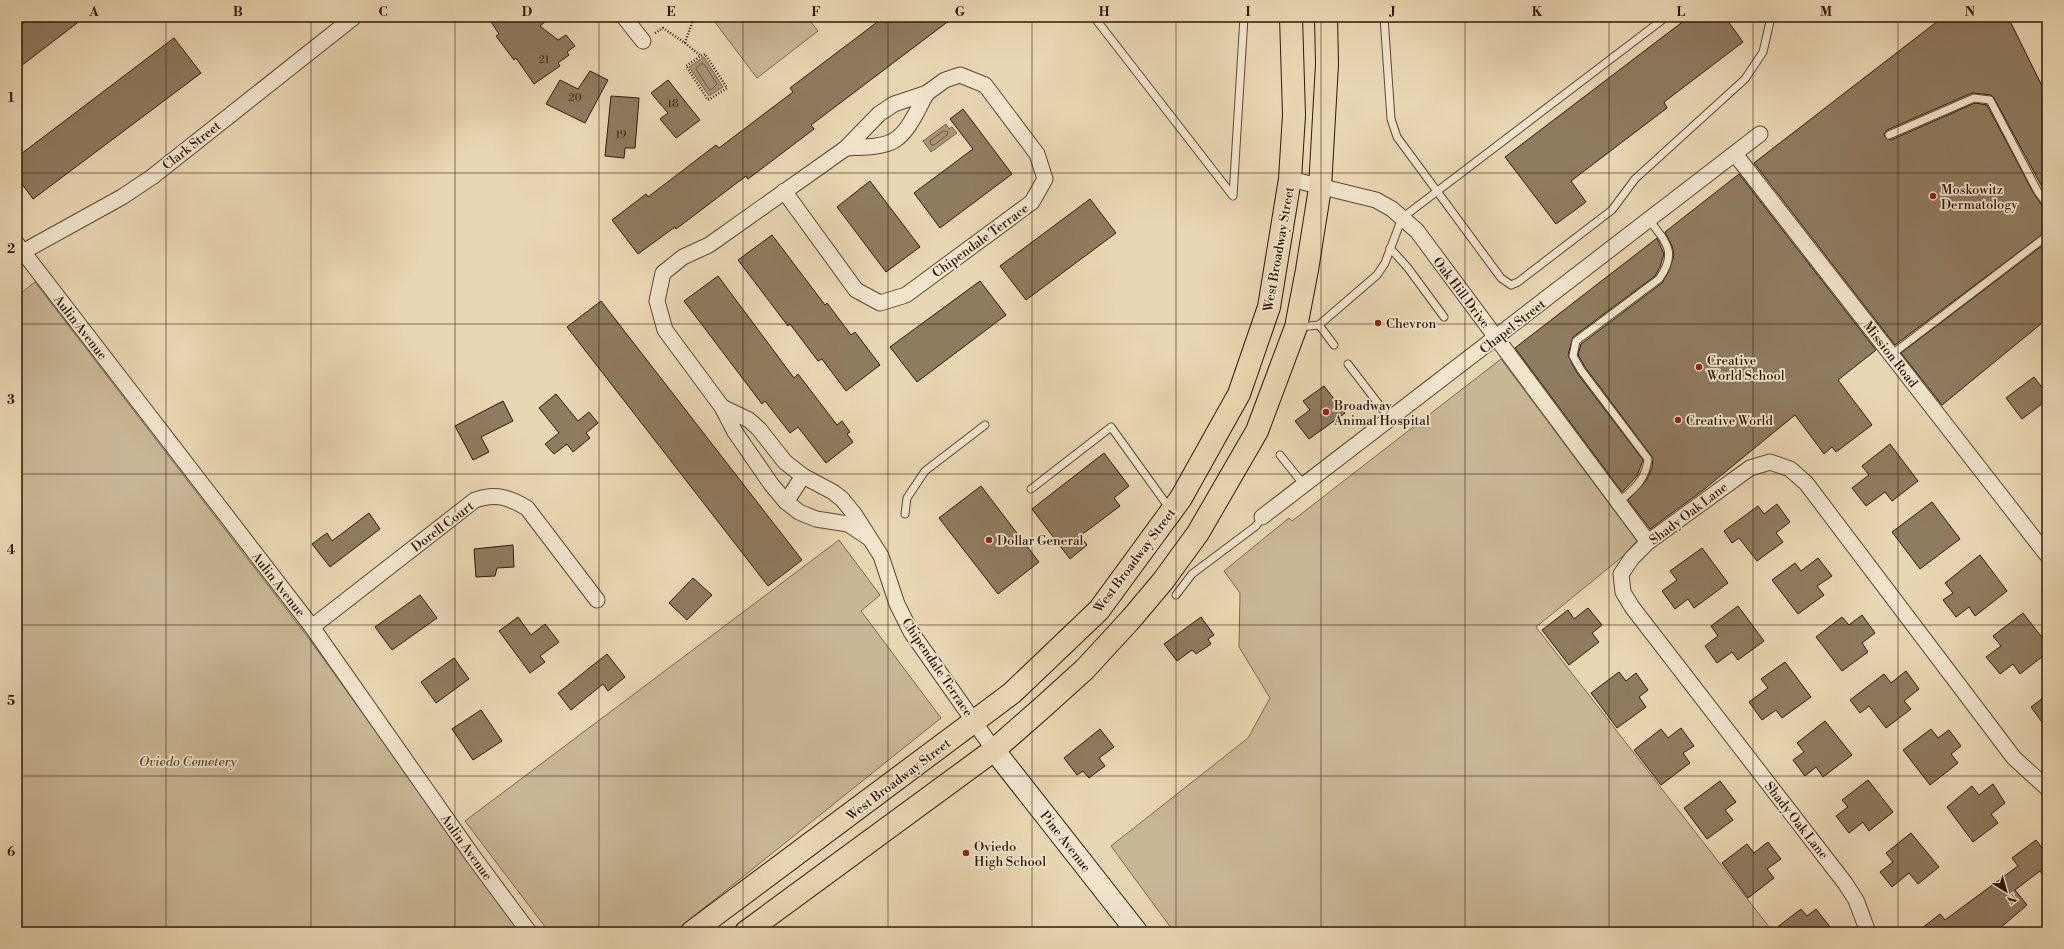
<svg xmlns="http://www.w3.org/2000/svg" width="2064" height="949" viewBox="0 0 2064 949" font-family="'Libre Bodoni',serif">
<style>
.green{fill:#c9b695;stroke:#7b674d}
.water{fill:#a99577;stroke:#776349}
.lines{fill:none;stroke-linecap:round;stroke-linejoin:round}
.shore{stroke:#6b563e;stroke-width:1}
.building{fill:#8f7b5f;stroke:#2d1805}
.lane-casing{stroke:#5c4830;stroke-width:9}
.street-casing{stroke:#5c4830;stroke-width:17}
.secondary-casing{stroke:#2d1805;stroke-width:23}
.primary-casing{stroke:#2d1805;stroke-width:24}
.path{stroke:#2d1805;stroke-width:2.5;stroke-dasharray:1 2;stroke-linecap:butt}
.lane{stroke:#f1e4cd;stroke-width:7}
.street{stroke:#f1e4cd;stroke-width:15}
.secondary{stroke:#f1e4cd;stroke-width:21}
.primary{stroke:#e9d6b2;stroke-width:22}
.grid{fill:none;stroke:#2d1805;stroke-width:1;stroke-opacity:0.55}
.poi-dot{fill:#8f2418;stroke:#f1e4cd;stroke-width:1.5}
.labels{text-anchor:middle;stroke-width:3.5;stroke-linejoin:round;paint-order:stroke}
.number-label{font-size:11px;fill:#46311c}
.street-label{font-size:13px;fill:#2d1805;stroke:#f1e4cd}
.poi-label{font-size:13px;fill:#2d1805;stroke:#f1e4cd;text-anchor:start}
.park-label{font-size:13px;font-style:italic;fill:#5c4730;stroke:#f1e4cd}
.neatline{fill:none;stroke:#2d1805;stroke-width:1.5}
.grid-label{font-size:13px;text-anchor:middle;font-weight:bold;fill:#2d1805}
</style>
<rect width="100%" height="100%" fill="#e9d6b2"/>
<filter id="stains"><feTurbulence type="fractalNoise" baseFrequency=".005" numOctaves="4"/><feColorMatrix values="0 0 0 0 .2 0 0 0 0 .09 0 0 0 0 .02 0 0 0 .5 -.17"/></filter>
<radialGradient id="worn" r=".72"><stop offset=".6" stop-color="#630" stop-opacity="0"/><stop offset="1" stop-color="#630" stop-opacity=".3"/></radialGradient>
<!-- green -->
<g class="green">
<polygon points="711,17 807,17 818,31 757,78"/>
<polygon points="35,282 310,640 520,932 17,932 17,296"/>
<polygon points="1501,359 1637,541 1622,557 1536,627 1773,932 1174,932 1111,846 1248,738 1270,698 1239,647 1240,593 1224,571 1289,518 1292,521"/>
<polygon points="839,540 880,595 861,611 941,718 674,932 549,932 465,821"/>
</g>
<!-- water -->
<g class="water">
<polygon points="704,57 723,87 709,96 689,67"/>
<polygon points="946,124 949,129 952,127 957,133 931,152 923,141"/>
</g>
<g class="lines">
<!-- shore -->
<g class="shore">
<polygon points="701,64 704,64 717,84 711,90 709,89 696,69"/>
<polygon points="944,131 948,132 947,135 934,145 931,145 930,141"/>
</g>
</g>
<!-- building -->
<g class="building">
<polygon points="31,17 85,17 17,69 17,28"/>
<polygon points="488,17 551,17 540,26 558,40 566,35 575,46 567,52 569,55 558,63 560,66 534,84 516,58 514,60 496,36 499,34"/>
<polygon points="884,17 954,17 811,125 814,129 748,179 746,176 676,229 675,227 638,254 612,220 646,194 648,197 716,145 719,148 793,92 790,88"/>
<polygon points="1689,17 1725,17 1743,42 1664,102 1667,108 1571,181 1586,202 1556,224 1505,157"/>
<polygon points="1943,17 2008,17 2047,96 2047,196 1994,98 1991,95 1972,93 1887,130 1884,134 1885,137 1891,140 1975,103 1987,105 2034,194 2043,207 2047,209 2047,231 1895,345 1754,163"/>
<polygon points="174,38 201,73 33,199 17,177 17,157"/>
<polygon points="590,71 608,80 585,123 546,104 560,80 578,89"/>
<polygon points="668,80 700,120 676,138 660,119 668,113 651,93"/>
<polygon points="611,96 639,98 635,148 625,148 624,158 605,156"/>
<polygon points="963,109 1012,174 940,228 914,193 973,149 950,119"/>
<polygon points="1739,174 1876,350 1838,380 1872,425 1836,452 1832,447 1824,454 1795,415 1702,491 1650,529 1628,500 1646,481 1652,468 1653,458 1585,367 1578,355 1581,344 1662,283 1669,271 1674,255 1672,246 1665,232"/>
<polygon points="870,181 920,247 886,272 837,207"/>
<polygon points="1090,199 1116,233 1026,300 1000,266"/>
<polygon points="772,235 825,305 827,303 851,335 855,332 880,365 846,391 822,359 818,361 790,324 788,326 738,260"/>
<polygon points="1657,238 1664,254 1660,267 1655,276 1573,337 1568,355 1577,373 1643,460 1637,476 1622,492 1515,348"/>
<polygon points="2047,242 2047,319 1942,405 1901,353"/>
<polygon points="718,276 794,378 798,374 837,425 842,421 850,432 847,434 853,442 826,463 798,427 790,433 765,401 762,404 684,301"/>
<polygon points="980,281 1006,315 917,382 890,347"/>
<polygon points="601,301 802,560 768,586 567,327"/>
<polygon points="2034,377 2047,394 2047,400 2022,419 2006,398"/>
<polygon points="1324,386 1345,413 1309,439 1295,421 1310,410 1303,401"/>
<polygon points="556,394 578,421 589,412 598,423 586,433 590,438 573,452 567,444 554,454 545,444 559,433 539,408"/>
<polygon points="503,401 513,421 481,437 489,452 473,460 455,426"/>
<polygon points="1890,444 1918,481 1892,501 1885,492 1866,506 1852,488 1869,475 1862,466"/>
<polygon points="1104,453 1129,486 1114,498 1120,506 1080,536 1087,545 1070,559 1032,509"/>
<polygon points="981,486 1039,562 998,594 939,518"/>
<polygon points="1932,502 1960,539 1920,569 1892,532"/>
<polygon points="1777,504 1790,522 1776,533 1783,542 1757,561 1739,538 1732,543 1724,531 1758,506 1764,514"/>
<polygon points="369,513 380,529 330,567 312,544 327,533 332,541"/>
<polygon points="513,545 514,567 497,568 495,576 476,577 474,549"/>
<polygon points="1702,548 1728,583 1694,608 1688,599 1675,609 1662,591 1677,580 1670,571"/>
<polygon points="1980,555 2007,591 1975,616 1969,607 1956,617 1943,600 1953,593 1945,583"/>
<polygon points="1818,558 1832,576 1817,586 1824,595 1798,614 1772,580 1795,563 1801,571"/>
<polygon points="693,578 712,595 687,620 669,603"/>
<polygon points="420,595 437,618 392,650 375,627"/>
<polygon points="1738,606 1764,641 1738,660 1732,652 1717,663 1705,646 1718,636 1711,626"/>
<polygon points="1588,608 1602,625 1592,633 1599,642 1569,665 1542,630 1568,610 1574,619"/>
<polygon points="2023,613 2047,644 2047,653 2020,674 2013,664 2000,674 1986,657 2001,646 1993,636"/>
<polygon points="1862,615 1875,633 1862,643 1868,652 1842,671 1816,637 1842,617 1849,625"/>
<polygon points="518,617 531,635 545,624 559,642 540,656 545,662 530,673 499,631"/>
<polygon points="1201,617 1214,635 1208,639 1211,644 1196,654 1192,650 1177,661 1164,644"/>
<polygon points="607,654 625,677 608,691 603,684 571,710 558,693"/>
<polygon points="454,658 469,679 436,703 421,682"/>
<polygon points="1785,662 1811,697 1782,718 1776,710 1762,720 1749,702 1768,688 1761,679"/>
<polygon points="1906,671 1919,689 1904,701 1911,709 1886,728 1869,706 1860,713 1850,700 1884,674 1891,683"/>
<polygon points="1619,672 1626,681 1636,673 1648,690 1639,697 1646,707 1617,728 1591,693"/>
<polygon points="2047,695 2047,729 2031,707"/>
<polygon points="481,710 502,741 473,760 452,729"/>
<polygon points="1825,721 1852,755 1823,777 1816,767 1805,776 1793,760 1804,752 1797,743"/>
<polygon points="1681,728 1694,746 1683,753 1690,763 1661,785 1634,750 1661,729 1668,738"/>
<polygon points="1100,729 1114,747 1099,758 1105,766 1089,778 1083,771 1077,775 1064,758"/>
<polygon points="1931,729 1938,738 1949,730 1961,746 1951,754 1958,763 1930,785 1903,750"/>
<polygon points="1868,780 1893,812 1869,831 1863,822 1849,833 1836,816 1848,807 1842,800"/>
<polygon points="1720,781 1736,802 1725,810 1733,820 1707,839 1684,808"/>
<polygon points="1993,784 2005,803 1991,814 1998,823 1973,842 1947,807 1972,786 1979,795"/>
<polygon points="1911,833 1939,867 1918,884 1909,873 1892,887 1880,872 1893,862 1886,853"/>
<polygon points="2036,840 2047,855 2047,881 2040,871 2015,890 2027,905 2006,923 1994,932 1917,932 1940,914 1945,920 2018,866 2012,858"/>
<polygon points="1768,842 1781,859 1767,869 1774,878 1748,898 1722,863 1747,844 1754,853"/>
<polygon points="1801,909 1807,916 1816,909 1834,932 1771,932"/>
</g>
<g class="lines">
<defs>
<g id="lane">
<polyline points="1094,17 1233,196 1244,17"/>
<polyline points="1384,17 1391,119 1397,137 1501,278 1511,285 1518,282 1612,210 1635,179 1745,79 1763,52 1771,17"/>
<polyline points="1889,135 1974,98 1990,100 2038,192 2047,204"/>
<polyline points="1390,248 1408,268 1444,317"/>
<polyline points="1319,325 1334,345"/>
<polyline points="1298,327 1319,325 1377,275 1385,263 1402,218 1666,17"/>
<polyline points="1891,355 2047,236"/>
<polyline points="1348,364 1390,419"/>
<polyline points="1280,455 1304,485"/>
<polyline points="1031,489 1111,427 1170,509"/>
<path d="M 1618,502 C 1633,490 1646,480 1648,459 L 1581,370 L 1573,356 L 1576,341 L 1659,279 C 1678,252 1666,242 1649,220"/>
<polyline points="905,514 907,498 925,471 985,425"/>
<polyline points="1176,595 1192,574 1256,526 1262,517"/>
</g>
<g id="street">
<polyline points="624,17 643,41"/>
<path d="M 846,148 C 861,147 882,148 895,140 C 910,130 918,108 927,93"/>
<polyline points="1735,154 2047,555"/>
<polyline points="1290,179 1376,200 1392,209 1417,231 1648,542"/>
<polyline points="784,191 856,290 880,303 906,295 1032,202 1045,179 1037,154 985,85 960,75 945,80 927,93 894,104 879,114 846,148 709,245 683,257 663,273 657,301 665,330 722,407 735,432 771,484 786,502 799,512 816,519 848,524 869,538"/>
<polyline points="17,244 312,627 472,855 529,932"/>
<polyline points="17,255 122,197 152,177 354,17"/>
<polyline points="722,407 749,420 759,429 785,462 803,476 833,492 842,499 855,515 881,556 897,604 911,632 994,750"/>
<polyline points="786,502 803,476"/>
<polyline points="1262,517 1760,134"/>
<path d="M 312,627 L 475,500 C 496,493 508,497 527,508 L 597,600"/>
<polyline points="1868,932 1856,900 1845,883 1632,607 1623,592 1621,574 1632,558 1648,542 1750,468 1770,462 1790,469 1806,483 2014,758 2047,788"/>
</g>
<polyline id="secondary" points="994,750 1137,932"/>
<g id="primary">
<polyline points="692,932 1012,693 1099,610 1181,498 1239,394 1269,307 1290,179 1294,115 1291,17"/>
<polyline points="746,932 994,750 1043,707 1085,669 1131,619 1163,581 1198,533 1257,431 1296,327 1307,270 1320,188 1327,64 1326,17"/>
</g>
</defs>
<!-- lane casing -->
<use href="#lane" class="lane-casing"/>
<!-- street casing -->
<use href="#street" class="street-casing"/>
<!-- secondary casing -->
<use href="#secondary" class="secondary-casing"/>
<!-- primary casing -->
<use href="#primary" class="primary-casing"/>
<!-- path -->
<g class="path">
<polyline points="655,33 663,28 685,43 701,56 705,54 727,88 708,100 686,66 701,56"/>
<polyline points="685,43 694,17"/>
</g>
<!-- lane -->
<use href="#lane" class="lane"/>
<!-- street -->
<use href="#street" class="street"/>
<!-- secondary -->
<use href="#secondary" class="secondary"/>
<!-- primary -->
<use href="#primary" class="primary"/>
</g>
<!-- grid -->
<path class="grid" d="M 166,17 L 166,932M 311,17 L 311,932M 455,17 L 455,932M 599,17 L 599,932M 743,17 L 743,932M 888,17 L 888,932M 1032,17 L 1032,932M 1176,17 L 1176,932M 1321,17 L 1321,932M 1465,17 L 1465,932M 1609,17 L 1609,932M 1753,17 L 1753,932M 1898,17 L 1898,932M 17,173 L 2047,173M 17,324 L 2047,324M 17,474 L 2047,474M 17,625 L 2047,625M 17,776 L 2047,776"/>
<!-- markers -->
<g class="poi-dot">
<circle cx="1933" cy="196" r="4"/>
<circle cx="1378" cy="323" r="4"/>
<circle cx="1699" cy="367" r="4"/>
<circle cx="1326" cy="412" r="4"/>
<circle cx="1678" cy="420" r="4"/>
<circle cx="989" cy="540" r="4"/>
<circle cx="966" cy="853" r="4"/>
</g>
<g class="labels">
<!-- number labels -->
<g class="number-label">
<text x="544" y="63">21</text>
<text x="575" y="101">20</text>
<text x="673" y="107">18</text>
<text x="621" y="138">19</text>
</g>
<!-- street labels -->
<g class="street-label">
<text transform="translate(191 145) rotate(-38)" y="5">Clark Street</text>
<text transform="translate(980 240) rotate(-36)" y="5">Chipendale Terrace</text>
<text transform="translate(1278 249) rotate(-80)" y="5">West Broadway Street</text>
<text transform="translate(1462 292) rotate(53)" y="5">Oak Hill Drive</text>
<text transform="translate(1512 326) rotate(-38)" y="5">Chapel Street</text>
<text transform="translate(81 327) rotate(52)" y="5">Aulin Avenue</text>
<text transform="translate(1891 354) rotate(52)" y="5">Mission Road</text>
<text transform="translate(1688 513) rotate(-37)" y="5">Shady Oak Lane</text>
<text transform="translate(442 526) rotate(-37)" y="5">Dorell Court</text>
<text transform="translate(1134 560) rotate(-53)" y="5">West Broadway Street</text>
<text transform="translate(279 584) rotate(52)" y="5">Aulin Avenue</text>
<text transform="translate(938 667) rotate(56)" y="5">Chipendale Terrace</text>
<text transform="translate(898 779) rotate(-37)" y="5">West Broadway Street</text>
<text transform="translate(1797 820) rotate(52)" y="5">Shady Oak Lane</text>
<text transform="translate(1066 841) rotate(52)" y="5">Pine Avenue</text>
<text transform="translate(467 847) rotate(54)" y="5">Aulin Avenue</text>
</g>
<!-- poi labels -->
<g class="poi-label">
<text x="1941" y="194">Moskowitz<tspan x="1941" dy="15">Dermatology</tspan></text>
<text x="1386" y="328">Chevron</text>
<text x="1707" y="365">Creative<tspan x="1707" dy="15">World School</tspan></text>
<text x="1334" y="410">Broadway<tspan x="1334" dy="15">Animal Hospital</tspan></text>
<text x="1686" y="425">Creative World</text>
<text x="997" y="545">Dollar General</text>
<text x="974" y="851">Oviedo<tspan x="974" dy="15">High School</tspan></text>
</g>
<!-- park labels -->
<g class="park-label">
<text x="188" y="766">Oviedo Cemetery</text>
</g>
</g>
<!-- margin -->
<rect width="2064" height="949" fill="none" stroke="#e9d6b2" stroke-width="44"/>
<!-- north arrow -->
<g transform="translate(2006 891) rotate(143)" stroke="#f1e4cd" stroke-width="3" paint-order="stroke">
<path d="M0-3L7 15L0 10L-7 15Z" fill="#2d1805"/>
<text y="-6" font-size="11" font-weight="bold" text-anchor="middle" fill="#2d1805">N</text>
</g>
<rect x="22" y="22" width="2020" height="905" class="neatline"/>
<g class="grid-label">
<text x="94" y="16">A</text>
<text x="238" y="16">B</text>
<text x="383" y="16">C</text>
<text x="527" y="16">D</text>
<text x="671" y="16">E</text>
<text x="816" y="16">F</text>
<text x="960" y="16">G</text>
<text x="1104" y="16">H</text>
<text x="1248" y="16">I</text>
<text x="1393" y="16">J</text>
<text x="1537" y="16">K</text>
<text x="1681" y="16">L</text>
<text x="1826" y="16">M</text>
<text x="1970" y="16">N</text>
<text x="11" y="102">1</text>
<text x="11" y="253">2</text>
<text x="11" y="404">3</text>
<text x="11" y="554">4</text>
<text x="11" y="705">5</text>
<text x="11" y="856">6</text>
</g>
<rect width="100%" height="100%" filter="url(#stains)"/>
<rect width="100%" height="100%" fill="url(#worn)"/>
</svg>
